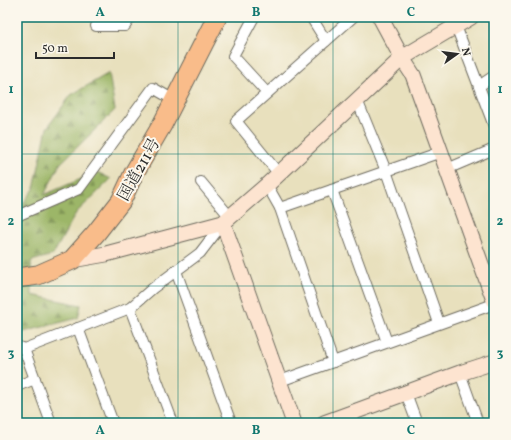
<svg xmlns="http://www.w3.org/2000/svg" width="511" height="440" viewBox="0 0 511 440" font-family="Vollkorn,'Noto Serif JP',serif">
<style>
.forest{fill:url(#forest-firs);stroke:#647049}
.lines{fill:none;stroke-linecap:round;stroke-linejoin:round}
.street-casing{stroke:#6d6a5e;stroke-width:12}
.secondary-casing{stroke:#6d6a5e;stroke-width:17}
.highway-casing{stroke:#6d6a5e;stroke-width:21}
.street{stroke:#fff;stroke-width:10}
.secondary{stroke:#fde4d0;stroke-width:15}
.highway{stroke:#f9bc8a;stroke-width:19}
.grid{fill:none;stroke:#0f766e;stroke-width:1;stroke-opacity:0.55}
.labels{text-anchor:middle;stroke-width:4;stroke-linejoin:round;paint-order:stroke}
.street-label{font-size:16px;fill:#2b2b2b;stroke:#fbf7ec}
.neatline{fill:none;stroke:#0f766e;stroke-width:1.5}
.grid-label{font-size:13px;text-anchor:middle;font-weight:bold;fill:#0f766e}
</style>
<defs>
<pattern id="forest-firs" width="22" height="20" patternUnits="userSpaceOnUse"><rect width="22" height="20" fill="#9cb667"/><path d="M5 1l3.5 6h-7zM16 11l3.5 6h-7z" fill="#7f9455"/></pattern>
</defs>
<rect width="100%" height="100%" fill="#fbf7ec"/>
<filter id="ink" filterUnits="userSpaceOnUse"><feTurbulence type="fractalNoise" baseFrequency=".025" numOctaves="2"/><feDisplacementMap in="SourceGraphic" scale="8" xChannelSelector="R" yChannelSelector="G"/><feConvolveMatrix kernelMatrix="1 2 1 2 8 2 1 2 1" color-interpolation-filters="sRGB"/></filter>
<filter id="wash" filterUnits="userSpaceOnUse"><feTurbulence type="fractalNoise" baseFrequency=".012" numOctaves="4" result="noise"/><feDisplacementMap in="SourceGraphic" scale="16" xChannelSelector="R" yChannelSelector="G"/><feGaussianBlur stdDeviation="0.9" result="paint"/><feColorMatrix in="noise" values="0 0 0 0 0 0 0 0 0 0 0 0 0 0 0 0 0 1.4 0 .05"/><feComposite in="paint" operator="in"/></filter>
<g filter="url(#wash)">
<rect width="100%" height="100%" fill="#e8e0bd"/>
<!-- forest -->
<polygon class="forest" points="109,73 115,110 60,164 44,195 97,172 111,179 76,213 53,255 31,261 32,295 81,305 78,318 23,332 17,331 17,209 19,209 34,189 47,128 71,95"/>
</g>
<g filter="url(#ink)">
<g class="lines">
<defs>
<g id="street">
<polyline points="254,17 233,56 267,93"/>
<polyline points="311,17 326,41"/>
<polyline points="96,26 125,26 131,17"/>
<polyline points="456,26 494,126"/>
<polyline points="479,86 494,76"/>
<polyline points="357,100 386,171 439,323"/>
<polyline points="447,169 494,149"/>
<polyline points="279,174 236,121 353,17"/>
<polyline points="201,182 230,217"/>
<polyline points="267,185 280,208 333,362"/>
<polyline points="332,190 387,342"/>
<polyline points="280,208 441,152"/>
<polyline points="17,216 79,189 153,88 174,100"/>
<polyline points="176,271 231,423"/>
<polyline points="130,308 173,423"/>
<polyline points="78,328 113,423"/>
<polyline points="17,346 24,349 130,308 153,288 200,253 223,223"/>
<polyline points="24,349 51,423"/>
<polyline points="460,373 478,423"/>
<polyline points="280,381 494,304"/>
<polyline points="17,386 35,379"/>
<polyline points="406,393 417,423"/>
</g>
<g id="secondary">
<polyline points="380,17 402,58 413,75 494,300"/>
<polyline points="223,223 294,423"/>
<polyline points="72,260 106,254 223,223 267,185 402,58 471,17"/>
<polyline points="324,423 460,373 494,362"/>
</g>
<polyline id="highway" points="17,278 38,275 72,260 96,233 121,201 134,173 162,125 217,17"/>
</defs>
<!-- street casing -->
<use href="#street" class="street-casing"/>
<!-- secondary casing -->
<use href="#secondary" class="secondary-casing"/>
<!-- highway casing -->
<use href="#highway" class="highway-casing"/>
<!-- street -->
<use href="#street" class="street"/>
<!-- secondary -->
<use href="#secondary" class="secondary"/>
<!-- highway -->
<use href="#highway" class="highway"/>
</g>
</g>
<!-- grid -->
<path class="grid" d="M 178,17 L 178,423M 333,17 L 333,423M 17,154 L 494,154M 17,286 L 494,286"/>
<g class="labels">
<!-- street labels -->
<g class="street-label">
<text transform="translate(138 169) rotate(-61)" y="6">国道211号</text>
</g>
</g>
<!-- margin -->
<rect width="511" height="440" fill="none" stroke="#fbf7ec" stroke-width="44"/>
<!-- north arrow -->
<g transform="translate(457 54) rotate(76)" stroke="#fbf7ec" stroke-width="3" paint-order="stroke">
<path d="M0-3L7 15L0 10L-7 15Z" fill="#2b2b2b"/>
<text y="-6" font-size="11" font-weight="bold" text-anchor="middle" fill="#2b2b2b">N</text>
</g>
<!-- scale -->
<path d="M36 52v6h78v-6" fill="none" stroke="#2b2b2b" stroke-width="2"/>
<text x="42" y="52" font-size="12" fill="#2b2b2b" stroke="#fbf7ec" stroke-width="3" paint-order="stroke">50 m</text>
<rect x="22" y="22" width="467" height="396" class="neatline"/>
<g class="grid-label">
<text x="100" y="16">A</text>
<text x="256" y="16">B</text>
<text x="411" y="16">C</text>
<text x="11" y="93">1</text>
<text x="500" y="93">1</text>
<text x="11" y="225">2</text>
<text x="500" y="225">2</text>
<text x="11" y="357">3</text>
<text x="500" y="357">3</text>
<text x="100" y="434">A</text>
<text x="256" y="434">B</text>
<text x="411" y="434">C</text>
</g>
</svg>
